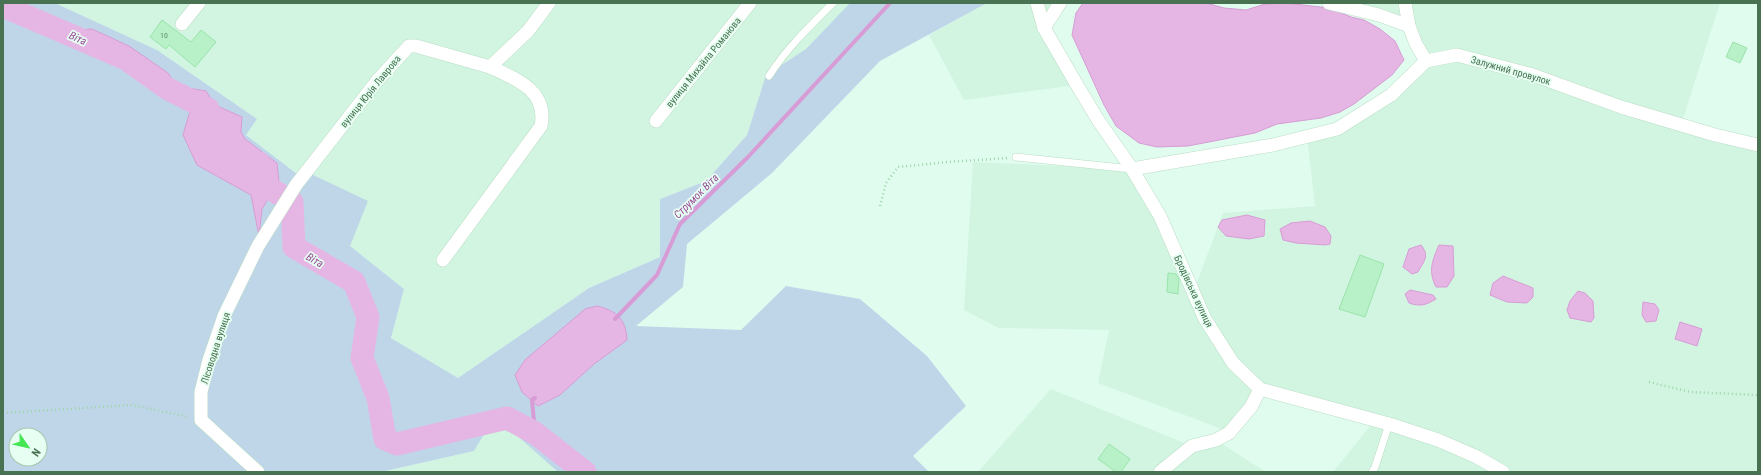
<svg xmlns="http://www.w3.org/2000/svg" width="1761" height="475" viewBox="0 0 1761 475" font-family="'Roboto Condensed',sans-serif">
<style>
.residential{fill:#d2f5e1}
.green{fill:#bfd6e9;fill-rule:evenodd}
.water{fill:#e5b6e4;stroke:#d79cd5}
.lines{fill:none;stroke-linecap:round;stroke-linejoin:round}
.stream{stroke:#d79cd5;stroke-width:4}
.river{stroke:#e5b6e4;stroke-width:23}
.building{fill:#b8f1c7;stroke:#99e4ab}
.lane-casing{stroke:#baddc6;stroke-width:8}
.street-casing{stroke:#baddc6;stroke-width:14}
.path{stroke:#9cd6aa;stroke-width:2.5;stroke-dasharray:1 3;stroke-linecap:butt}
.lane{stroke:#fff;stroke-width:7}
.street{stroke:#fff;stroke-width:13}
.labels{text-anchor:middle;stroke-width:3.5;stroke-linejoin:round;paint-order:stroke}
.number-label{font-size:8px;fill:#64926e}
.street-label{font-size:10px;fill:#487251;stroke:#e6fff2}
.water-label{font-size:11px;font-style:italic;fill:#9b4b99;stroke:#e6fff2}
</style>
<rect width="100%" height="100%" fill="#e0fcee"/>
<!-- residential -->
<g class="residential">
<polygon points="55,3 850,3 806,49 766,75 747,135 706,181 660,199 660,257 589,288 458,378 391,338 404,289 350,246 297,174 246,135 257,119 157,50"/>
<polygon points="987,3 1060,3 1044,28 1077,85 964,100 929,35"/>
<polygon points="1329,3 1720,3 1681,125 1758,145 1758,472 1333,472 1374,421 1260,389 1229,433 1214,426 1098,383 1109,330 999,328 964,310 973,162 1132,169 1193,293 1223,213 1315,206 1307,136 1337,129 1426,61 1408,26"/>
<polygon points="1051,389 1192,446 1216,440 1266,472 978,472"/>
<polygon points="505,425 558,472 381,472 474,451 489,426"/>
</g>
<!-- green -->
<path class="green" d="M 3,3 L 55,3 L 157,50 L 257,119 L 246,135 L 297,174 L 311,174 L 368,201 L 350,246 L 404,289 L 391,338 L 458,378 L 589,288 L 660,257 L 660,199 L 706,181 L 747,135 L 766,75 L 806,49 L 850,3 L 987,3 L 880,61 L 772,173 L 687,244 L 683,287 L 636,326 L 741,330 L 786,286 L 860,299 L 927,356 L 966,406 L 913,456 L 929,472 L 558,472 L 505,425 L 489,426 L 474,451 L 381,472 L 3,472 ZM 16,435 L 40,435 L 40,459 L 16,459 Z"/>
<!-- water -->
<g class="water">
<polygon points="1083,3 1206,3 1224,8 1246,10 1265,4 1286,3 1329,8 1351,17 1364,20 1380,29 1395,41 1404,60 1392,75 1354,104 1340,112 1321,118 1277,124 1255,133 1188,146 1157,147 1139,143 1116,126 1104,105 1072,35 1076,13"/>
<polygon points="92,29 129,46 168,73 176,86 206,91 215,105 242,117 241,132 245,139 277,163 279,181 262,209 259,236 251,195 197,165 183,135 192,104 116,48 96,57 86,49 79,30"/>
<polygon points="1247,215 1265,220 1264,236 1249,239 1226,236 1218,227 1222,220"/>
<polygon points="1310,221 1325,227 1331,236 1330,244 1326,245 1296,243 1283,240 1280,229 1291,223"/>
<path d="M 1421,245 C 1430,256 1424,261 1418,272 L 1412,274 L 1403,267 L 1409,249 Z"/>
<path d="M 1439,245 L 1453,246 L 1454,276 L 1447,287 L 1436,287 C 1428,271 1432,261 1439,245 Z"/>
<polygon points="1503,276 1533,288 1533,297 1527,303 1507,302 1490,295 1493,283"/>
<path d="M 1410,290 L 1433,295 L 1436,299 C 1426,305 1420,307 1409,303 L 1405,294 Z"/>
<polygon points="1578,291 1585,293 1593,301 1594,318 1591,322 1570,318 1567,310 1570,301"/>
<polygon points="1643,302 1655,304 1659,310 1656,321 1646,322 1642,315"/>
<path d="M 597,306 C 617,311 626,319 627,340 L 594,364 L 560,395 L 538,406 L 522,392 L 515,375 L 525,360 L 577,316 L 585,309 Z"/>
<polygon points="1680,322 1702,329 1697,346 1675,339"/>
</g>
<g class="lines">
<!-- stream -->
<g class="stream">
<polyline points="615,319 657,275 680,224 748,157 890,3"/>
<polyline points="535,398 532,400 535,433"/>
</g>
<!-- river -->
<g class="river">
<polyline points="3,6 126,59 168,89 208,109"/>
<polyline points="259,163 266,186 292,202 294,247 354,282 368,317 362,358 378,398 385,439 397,444 507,418 535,433 585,472"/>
</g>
</g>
<!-- building -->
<g class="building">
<polygon points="162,20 191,42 201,30 216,42 195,67 169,45 166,49 150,37"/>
<polygon points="1733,42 1747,48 1740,63 1726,57"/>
<polygon points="1360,255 1384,264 1365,317 1339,309"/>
<polygon points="1168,273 1176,274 1179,279 1178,294 1167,292"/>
<polygon points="1109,444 1130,459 1121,472 1116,472 1098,459"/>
</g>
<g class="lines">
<defs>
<g id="lane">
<path d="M 769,76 C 786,49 810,26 833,3"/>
<polyline points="1016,157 1132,169"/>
<polyline points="1372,472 1375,467 1389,424"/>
</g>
<g id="street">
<polyline points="1037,3 1044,28 1077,85 1098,120 1132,169 1160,216 1205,319 1233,363 1260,389 1389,424 1438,440 1477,457 1503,472"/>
<polyline points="1329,3 1379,15 1409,26 1416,44 1426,61 1457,55 1533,75 1621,107 1715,135 1758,145"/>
<polyline points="1405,3 1409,26"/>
<polyline points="182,24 199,3"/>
<polyline points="1044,28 1060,3"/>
<polyline points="656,121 750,3"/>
<polyline points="1132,169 1273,145 1337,129 1391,95 1426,61"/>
<path d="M 443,260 L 541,126 C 548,91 517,79 490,67"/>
<polyline points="258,472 201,420 201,392 209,360 224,316 258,246 296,185 377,81 409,46 416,46 490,67 528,31 549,3"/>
<polyline points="1160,472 1192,446 1216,440 1229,433 1251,407 1260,389"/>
</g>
</defs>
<!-- lane casing -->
<use href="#lane" class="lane-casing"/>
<!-- street casing -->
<use href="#street" class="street-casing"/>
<!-- path -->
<g class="path">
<polyline points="880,206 886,183 898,167 948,162 1008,158"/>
<polyline points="1649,382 1690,392 1758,395"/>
<polyline points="3,413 131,405 189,417"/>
</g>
<!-- lane -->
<use href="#lane" class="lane"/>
<!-- street -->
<use href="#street" class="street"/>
</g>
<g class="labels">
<!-- number labels -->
<g class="number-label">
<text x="164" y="38">10</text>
</g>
<!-- street labels -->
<g class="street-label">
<text transform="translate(703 62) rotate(-51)" y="4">вулиця Михайла Романова</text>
<text transform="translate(1511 70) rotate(16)" y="4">Залужний провулок</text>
<text transform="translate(370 91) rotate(-51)" y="4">вулиця Юрія Лаврова</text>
<text transform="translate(1194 291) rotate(65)" y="4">Бродівська вулиця</text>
<text transform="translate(215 348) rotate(-72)" y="4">Лісоводна вулиця</text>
</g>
<!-- water labels -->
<g class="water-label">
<text transform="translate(78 38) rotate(24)" y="4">Віта</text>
<text transform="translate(696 196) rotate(-45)" y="4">Струмок Віта</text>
<text transform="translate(315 260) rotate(30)" y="4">Віта</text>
</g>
</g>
<!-- border -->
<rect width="1761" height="475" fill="none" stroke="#487251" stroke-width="8"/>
<!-- north arrow -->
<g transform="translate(28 447) rotate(124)"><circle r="19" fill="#e6fff2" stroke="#a7c7b2"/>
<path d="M0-3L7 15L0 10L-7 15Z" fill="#45e653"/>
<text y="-6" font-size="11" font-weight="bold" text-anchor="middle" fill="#487251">N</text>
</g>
</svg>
